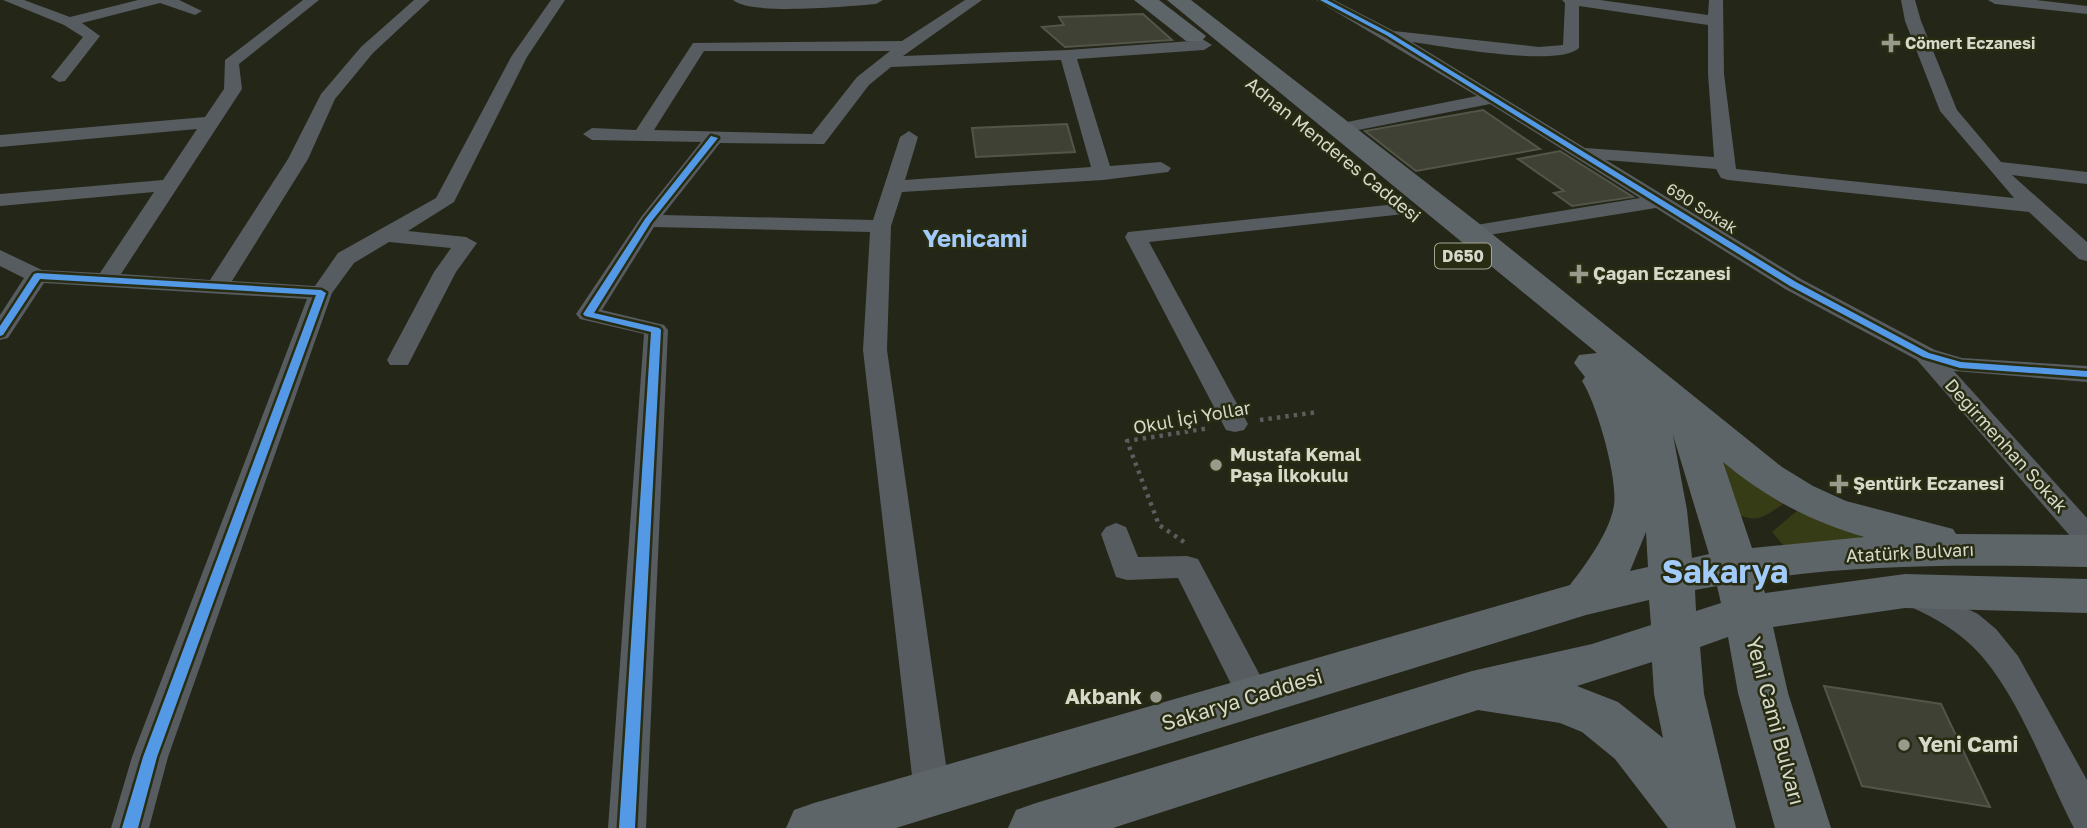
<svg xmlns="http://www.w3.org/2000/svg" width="2087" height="828" viewBox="0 0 2087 828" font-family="'Golos Text',sans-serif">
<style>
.green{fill:#363c15}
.building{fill:#3f4135;stroke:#535549;stroke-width:2}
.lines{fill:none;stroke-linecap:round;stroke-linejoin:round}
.path{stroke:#5a5d5c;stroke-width:4.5;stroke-dasharray:3.5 5;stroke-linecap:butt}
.minor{fill:#565c5f;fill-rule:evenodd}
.primary{fill:#5e6568;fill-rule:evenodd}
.cycleway-casing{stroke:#282c12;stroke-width:5}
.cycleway{fill:#5399e6;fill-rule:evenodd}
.poi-dot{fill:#989a8c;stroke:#282c12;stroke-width:2.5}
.labels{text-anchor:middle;stroke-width:5;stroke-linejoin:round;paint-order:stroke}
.far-poi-label{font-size:16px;font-weight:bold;fill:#d6d9ca;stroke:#282c12;text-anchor:start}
.far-street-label{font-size:16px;fill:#d6d9ca;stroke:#282c12}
.shield{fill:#282c12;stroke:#a2a593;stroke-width:2}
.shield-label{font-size:16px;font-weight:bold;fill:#d6d9ca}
.street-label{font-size:18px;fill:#d6d9ca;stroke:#282c12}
.poi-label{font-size:18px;font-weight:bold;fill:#d6d9ca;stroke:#282c12;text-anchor:start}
.near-poi-label{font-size:21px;font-weight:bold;fill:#d6d9ca;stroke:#282c12;text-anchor:end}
.near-street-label{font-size:21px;fill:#d6d9ca;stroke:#282c12}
.district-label{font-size:24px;font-weight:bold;fill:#a2cafa;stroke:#282c12}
.town-label{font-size:32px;font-weight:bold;fill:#a2cafa;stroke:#282c12}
</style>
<rect width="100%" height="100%" fill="#242618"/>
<!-- green -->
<g class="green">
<path d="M 1718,450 L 1788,501 C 1764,516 1758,526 1732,511 Z"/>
<polygon points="1799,509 1857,528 1862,540 1784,546 1772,532"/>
</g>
<!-- building -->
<g class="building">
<polygon points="1143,14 1172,40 1065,47 1042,27 1064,25 1059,17"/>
<polygon points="1483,110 1540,149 1416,171 1365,131"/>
<polygon points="1067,124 1075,152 976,157 972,128"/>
<polygon points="1560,151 1633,197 1572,206 1554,193 1564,191 1518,159"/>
<polygon points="1824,686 1941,704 1990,807 1862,786"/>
</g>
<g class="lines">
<!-- path -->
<g class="path">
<polyline points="1260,420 1318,412"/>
<polyline points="1184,542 1159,525 1127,441 1210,428"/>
</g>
<!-- minor -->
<g class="minor">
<polygon points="3,0 24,0 70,17 138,0 179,0 202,11 195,15 160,3 82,23 100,36 65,81 59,82 51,77 83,37 64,25"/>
<polygon points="303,0 319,0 239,64 242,89 121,274 210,280 288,159 321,94 361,47 414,0 430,0 373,53 335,99 308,159 232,281 315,286 338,253 436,198 511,57 551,0 565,0 527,57 454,202 408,231 466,237 477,243 456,272 408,365 390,365 387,360 434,272 451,248 389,242 354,263 332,293 168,757 149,828 111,828 132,757 307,299 44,283 8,338 0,340 0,315 24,278 0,266 0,250 42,270 100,273 154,192 0,206 0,194 163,180 197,129 0,147 0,135 205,117 224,89 225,60"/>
<path d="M 733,0 L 883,0 L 876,4 C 849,6 751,16 733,0 Z"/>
<path d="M 965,0 L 982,0 L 903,56 L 1068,50 L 1204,40 L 1212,45 L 1204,50 L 1077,59 L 1110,166 L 1161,162 L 1171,168 L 1168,172 L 1103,180 L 902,192 L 891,226 L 887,350 L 950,793 L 945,805 L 932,809 L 919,805 L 914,793 L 863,350 L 870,232 L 654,227 L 602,310 L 664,325 L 668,330 L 646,828 L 608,828 L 644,334 L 580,319 L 576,314 L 641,217 L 701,142 L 592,140 L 583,134 L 592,128 L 636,130 L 693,43 L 902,41 ZM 704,51 L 890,51 L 857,77 L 812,134 L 654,130 ZM 1061,60 L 1091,167 L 905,180 L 918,137 L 909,131 L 900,137 L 873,220 L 663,215 L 720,143 L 824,144 L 869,85 L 891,67 Z"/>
<path d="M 1316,0 L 1334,0 L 1394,31 L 1539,47 L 1563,45 L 1565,3 L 1562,0 L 1600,0 L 1708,15 L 1709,0 L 1723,0 L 1724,74 L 1736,169 L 2014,198 L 1940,111 L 1905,21 L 1901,0 L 1915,0 L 1921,21 L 1957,110 L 2001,162 L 2087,172 L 2087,184 L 2012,175 L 2087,242 L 2087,261 L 2079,259 L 2029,212 L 1728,180 L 1721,178 L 1716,169 L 1606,160 L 1801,279 L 1935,350 L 1962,358 L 2087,366 L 2087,382 L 1954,371 L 2087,518 L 2087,548 L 2077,544 L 1917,360 L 1785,289 L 1656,208 L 1470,238 L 1463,236 L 1459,232 L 1470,226 L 1640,198 L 1490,104 L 1338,134 L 1332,133 L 1329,129 L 1332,125 L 1477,96 ZM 1579,6 L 1708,25 L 1708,74 L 1714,157 L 1585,148 L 1412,42 C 1442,46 1559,68 1579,48 Z"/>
<polygon points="1988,0 2036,0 2087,6 2087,14 1995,4"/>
<polygon points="1406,203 1416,209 1413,213 1149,242 1248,424 1244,430 1235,432 1226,430 1125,237 1128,232"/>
<polygon points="1116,523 1126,527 1138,557 1187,556 1198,559 1271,696 1266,706 1254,710 1242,706 1178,578 1127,580 1116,577 1101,534 1106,527"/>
<path d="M 1913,583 L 1978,614 L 1996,629 L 2018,656 L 2087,780 L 2087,828 L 2074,828 C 2044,771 2018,690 1971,645 C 1951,626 1927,614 1902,603 L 1897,595 L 1902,587 Z"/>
</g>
<!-- primary -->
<g class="primary">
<polygon points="1134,0 1159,0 1206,36 1202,41 1186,41"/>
<path d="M 1167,0 L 1191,0 L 1481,225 L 1782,467 L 1813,486 L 1846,501 L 1953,529 L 1956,534 L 2087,535 L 2087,567 C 1978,565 1869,563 1761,579 L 1765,593 L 1905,574 L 2087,579 L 2087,613 L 1905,608 L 1773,627 L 1788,693 L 1831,828 L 1775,828 L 1738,693 L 1728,637 L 1700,647 L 1704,694 L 1736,828 L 1668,828 L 1615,759 L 1582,732 L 1560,723 L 1478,710 L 1113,828 L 1008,828 L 1016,810 L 1036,803 L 1472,671 L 1592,644 L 1651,625 L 1649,600 L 1586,615 L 896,828 L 786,828 L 794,810 L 814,803 L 1570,585 C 1586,564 1610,532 1614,505 C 1618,479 1597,404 1582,381 L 1585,377 L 1574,363 L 1579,355 L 1597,353 ZM 1673,435 L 1709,554 L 1692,558 L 1687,510 ZM 1723,462 C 1766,498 1810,521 1864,537 L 1752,548 ZM 1646,532 L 1648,567 L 1630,571 ZM 1717,586 L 1721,603 L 1696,611 L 1695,590 ZM 1652,662 L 1654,694 L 1663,738 L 1618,702 L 1577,686 Z"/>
</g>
<defs>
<g id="cycleway">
<polygon points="1320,0 1327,0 1390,33 1796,282 1929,353 1961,362 2087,371 2087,377 1960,368 1923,357 1790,286 1386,35"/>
<polygon points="711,136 718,138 651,222 594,313 659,328 661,330 635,828 619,828 651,332 585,316 583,314 645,219"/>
<polygon points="37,273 321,290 326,293 157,757 138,828 122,828 143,757 316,295 40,279 3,335 0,336 0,326 34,274"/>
</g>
</defs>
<!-- cycleway casing -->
<use href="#cycleway" class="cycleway-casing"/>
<!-- cycleway -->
<use href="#cycleway" class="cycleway"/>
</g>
<!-- markers -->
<g class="poi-dot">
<path d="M1887.5 32.5h7v7h7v7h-7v7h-7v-7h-7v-7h7z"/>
<path d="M1575.5 263.5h7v7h7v7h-7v7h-7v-7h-7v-7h7z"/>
<circle cx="1216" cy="465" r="7"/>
<path d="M1835.5 473.5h7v7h7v7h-7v7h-7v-7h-7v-7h7z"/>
<circle cx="1156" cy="697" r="7"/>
<circle cx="1904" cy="745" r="7"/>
</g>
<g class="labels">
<!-- far-poi labels -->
<g class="far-poi-label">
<text x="1905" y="49">Cömert Eczanesi</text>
</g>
<!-- far-street labels -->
<g class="far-street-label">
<text transform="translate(1702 208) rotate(32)" y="6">690 Sokak</text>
</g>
<!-- shield labels -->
<rect class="shield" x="1435" y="243.5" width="56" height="25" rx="5"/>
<g class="shield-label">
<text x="1463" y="262">D650</text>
</g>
<!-- street labels -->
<g class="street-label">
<text transform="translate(1333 150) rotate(39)" y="6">Adnan Menderes Caddesi</text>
<text transform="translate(1192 418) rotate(-10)" y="6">Okul İçi Yollar</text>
<text transform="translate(2006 446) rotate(48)" y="6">Değirmenhan Sokak</text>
<text transform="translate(1910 553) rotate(-3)" y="6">Atatürk Bulvarı</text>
</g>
<!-- poi labels -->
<g class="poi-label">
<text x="1593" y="280">Çağan Eczanesi</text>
<text x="1230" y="461">Mustafa Kemal<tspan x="1230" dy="21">Paşa İlkokulu</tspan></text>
<text x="1853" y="490">Şentürk Eczanesi</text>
</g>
<!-- near-poi labels -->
<g class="near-poi-label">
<text x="1142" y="704">Akbank</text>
<text x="1918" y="752" text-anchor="start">Yeni Cami</text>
</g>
<!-- near-street labels -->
<g class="near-street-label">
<text transform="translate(1242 700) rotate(-17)" y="7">Sakarya Caddesi</text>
<text transform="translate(1775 721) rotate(75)" y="7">Yeni Cami Bulvarı</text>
</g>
<!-- district labels -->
<g class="district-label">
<text x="975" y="247">Yenicami</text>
</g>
<!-- town labels -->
<g class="town-label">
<text x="1725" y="583">Sakarya</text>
</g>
</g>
</svg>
